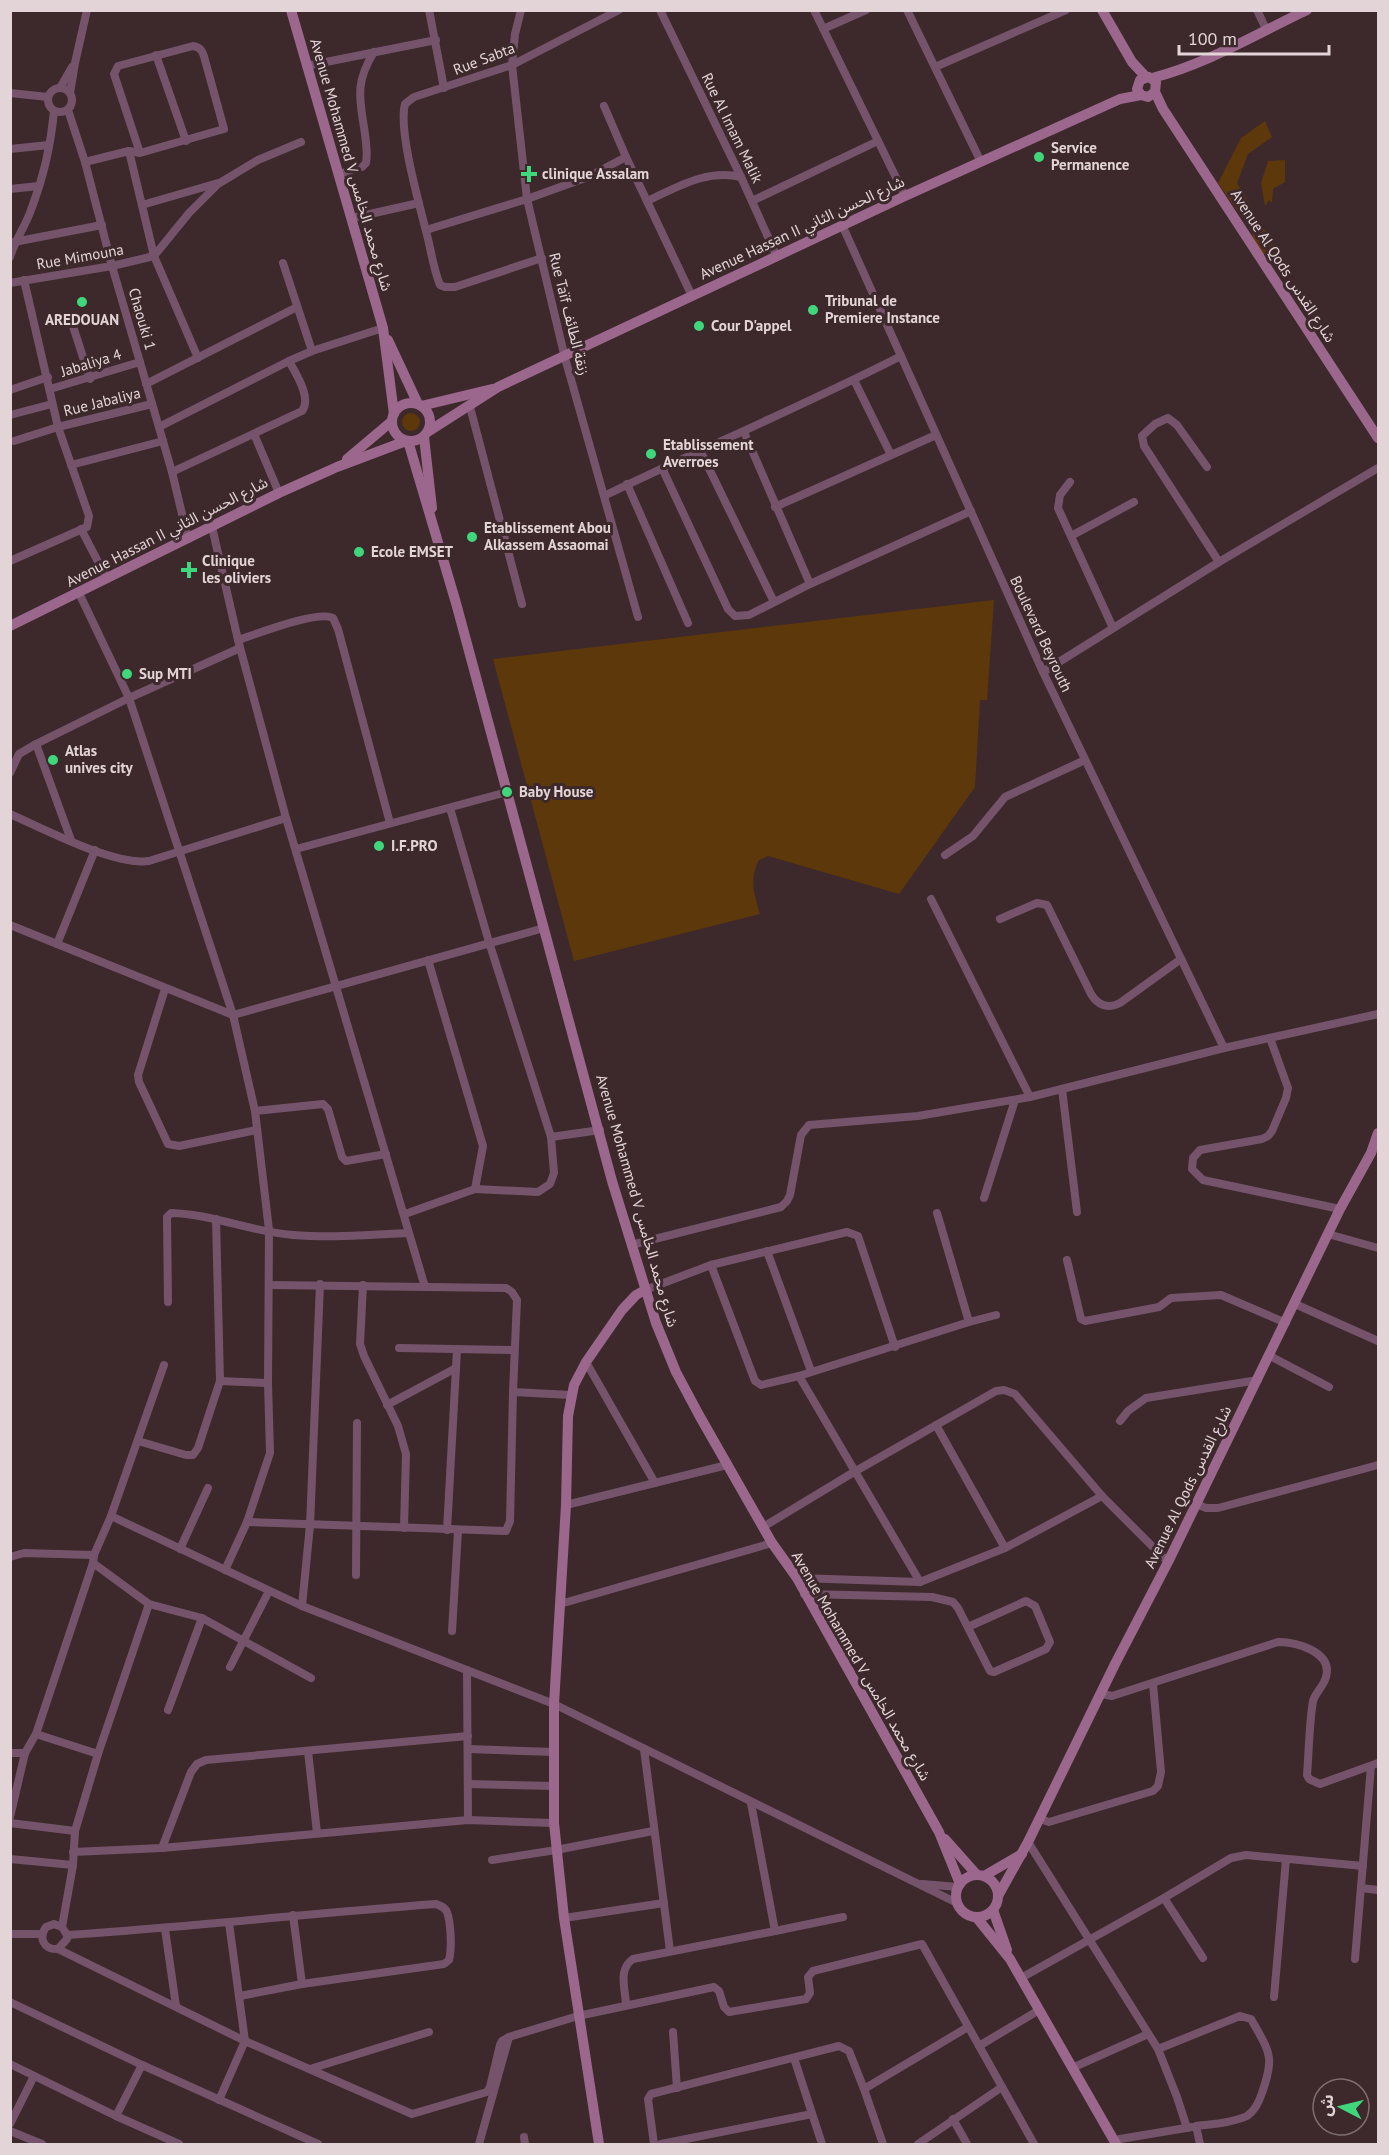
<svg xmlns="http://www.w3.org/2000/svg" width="1389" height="2155" viewBox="0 0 1389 2155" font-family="'PT Sans','Noto Sans Arabic',sans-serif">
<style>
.green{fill:#5d380a}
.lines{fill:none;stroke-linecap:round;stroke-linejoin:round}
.street{stroke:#75546b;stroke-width:8}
.secondary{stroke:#9c678c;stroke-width:10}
.poi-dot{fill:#40d77c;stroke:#3d292c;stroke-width:2}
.labels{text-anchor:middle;stroke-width:6;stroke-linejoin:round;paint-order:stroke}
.street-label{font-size:15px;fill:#e3d5d7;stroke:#3d292c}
.poi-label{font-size:15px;font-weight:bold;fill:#e3d5d7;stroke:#3d292c;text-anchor:start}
</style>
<rect width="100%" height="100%" fill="#3d292c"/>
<!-- green -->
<g class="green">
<polygon points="1265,121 1272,137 1248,154 1237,183 1279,254 1264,266 1250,229 1218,183 1241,138"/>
<polygon points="1285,160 1285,182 1273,189 1272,203 1269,200 1265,206 1261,183 1268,161"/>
<circle cx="411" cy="422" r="9"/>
<path d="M 994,600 L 987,700 L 980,700 L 975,787 L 899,894 L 768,856 L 759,860 C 749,880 754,893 760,914 L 574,961 L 493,659 Z"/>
</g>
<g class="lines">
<!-- street -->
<g class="street">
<polyline points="429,10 444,88"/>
<polyline points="521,10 515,34 512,65 527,199 565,358 638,617"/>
<polyline points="660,10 741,177 777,257"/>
<polyline points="814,10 905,196"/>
<polyline points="907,10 981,162"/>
<polyline points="1257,10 1267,31"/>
<polyline points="823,29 866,10"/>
<polyline points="156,55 186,141"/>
<polyline points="306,66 436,40"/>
<polyline points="935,67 1066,10"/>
<circle cx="60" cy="100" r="12"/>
<polyline points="60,88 72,67"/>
<polyline points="10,93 48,97"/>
<polyline points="70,93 75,63 87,10"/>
<polyline points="604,106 626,157 692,296"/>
<polyline points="70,107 68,110 85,162 112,266 172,472 188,539"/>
<polyline points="10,149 49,145"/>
<polyline points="129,151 154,256 198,358"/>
<path d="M 85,162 L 129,151 L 140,153 L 224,129 L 205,60 C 203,52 201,47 193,46 L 118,66 L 114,74 L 140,153"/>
<path d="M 339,174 L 362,167 L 366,163 C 368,153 366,144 365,134 C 360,100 354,84 374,52"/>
<polyline points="10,189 39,186"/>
<path d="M 647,201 C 678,187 706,169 741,177"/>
<polyline points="752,201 878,141"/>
<polyline points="142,205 218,183"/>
<polyline points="352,218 419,203"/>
<polyline points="843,227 1043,672 1224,1048"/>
<polyline points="426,230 527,199 588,177 626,157"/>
<polyline points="14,242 102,225"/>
<path d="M 10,257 C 15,240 25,227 31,210 C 43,179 51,144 54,111"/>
<path d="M 542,258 L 455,287 L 445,287 L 440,285 C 433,268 431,249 426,231 C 419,203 398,130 405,104 L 414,97 L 512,65 L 619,10"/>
<polyline points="283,263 312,351"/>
<polyline points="10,283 112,266 154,256 189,213 218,184 258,160 301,142"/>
<polyline points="71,320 90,379"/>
<polyline points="854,380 891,455"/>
<polyline points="146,384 297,307"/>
<polyline points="50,389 140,362"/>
<polyline points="10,390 48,377"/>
<polyline points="470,407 522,604"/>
<polyline points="10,415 52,404"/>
<polyline points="159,427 289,361 312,351 383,328"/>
<polyline points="744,432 810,584"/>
<polyline points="254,434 279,493"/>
<polyline points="14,441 58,427 152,404"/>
<polyline points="700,450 774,602"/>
<polyline points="71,465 163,441"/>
<polyline points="1207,467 1177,425 1168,418 1155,424 1142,436 1144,446 1219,562"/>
<polyline points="662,468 728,609 735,616 749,615 810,584 971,511"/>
<path d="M 172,472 L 302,411 C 312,398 296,374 289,361"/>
<polyline points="1070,482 1060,495 1058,508 1113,628"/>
<polyline points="627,484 688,623"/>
<path d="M 604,496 C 703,448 803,406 901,356"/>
<polyline points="775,507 936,435"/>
<polyline points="212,527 238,640 286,818 425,1287"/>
<polyline points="81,529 107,579"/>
<polyline points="1071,536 1134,502"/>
<polyline points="10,561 87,527 89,516 58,427 24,280"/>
<polyline points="79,593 129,698 233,1015 255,1111 269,1230 268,1383 270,1453 247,1522 225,1570"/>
<path d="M 238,640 C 257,634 318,610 333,618 L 338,629 L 390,823"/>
<polyline points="1043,672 1219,562 1378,468"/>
<polyline points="36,744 71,840"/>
<polyline points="10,773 19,754 36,744 129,698 240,648"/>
<polyline points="450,808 489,942 551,1137 600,1130"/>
<path d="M 10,814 C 44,829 114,866 149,861 L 286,818"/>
<polyline points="296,849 507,792"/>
<polyline points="945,855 973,836 1005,797 1085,760"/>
<polyline points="931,899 1030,1097"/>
<path d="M 1000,919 L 1037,903 L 1047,905 L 1091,994 C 1098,1006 1108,1009 1120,1003 L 1181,959"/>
<polyline points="10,925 233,1015 544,928"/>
<polyline points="57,944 95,850"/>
<polyline points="165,989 138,1075 139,1082 168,1144 179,1146 257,1130"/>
<polyline points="1270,1038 1288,1088 1286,1098 1272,1131 1268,1136 1262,1139 1200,1150 1193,1158 1192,1169 1203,1180 1340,1209"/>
<polyline points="1062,1089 1077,1212"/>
<polyline points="255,1111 323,1104 328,1109 342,1157 346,1161 386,1154"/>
<polyline points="475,1189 538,1192 550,1184 554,1173 551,1137"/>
<polyline points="984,1198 1015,1100"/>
<polyline points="937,1213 969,1322"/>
<polyline points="405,1214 475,1189 483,1146 428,960"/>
<polyline points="1328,1234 1378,1248"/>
<polyline points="631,1245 781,1207 787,1201 790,1195 801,1135 809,1125 918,1116 1030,1097 1224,1048 1378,1014"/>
<polyline points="767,1251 811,1371"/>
<polyline points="1067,1260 1081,1319 1085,1321 1159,1307 1171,1298 1221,1295 1286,1323"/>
<polyline points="711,1265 755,1381 761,1385 799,1376 969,1322 996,1315"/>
<polyline points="269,1285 506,1288 512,1292 517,1300 513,1392 571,1395"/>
<polyline points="363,1285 360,1344 364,1356 398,1426 406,1454 404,1528"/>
<polyline points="645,1290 711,1265 847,1232 858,1236 895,1347"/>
<path d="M 168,1302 L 167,1217 L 171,1213 C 212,1214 252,1232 293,1235 C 331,1238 370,1235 408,1233"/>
<polyline points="1295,1304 1378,1341"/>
<polyline points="399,1348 514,1350"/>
<polyline points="1270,1356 1329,1387"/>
<polyline points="586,1362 655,1483"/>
<polyline points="799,1376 920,1582"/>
<polyline points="220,1381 268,1383"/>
<polyline points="387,1405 456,1368"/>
<polyline points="1120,1421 1128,1411 1146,1398 1258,1380"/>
<polyline points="936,1425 1005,1548"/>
<polyline points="138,1441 186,1455 193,1455 198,1448 220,1381 216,1219"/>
<polyline points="1196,1504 1206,1508 1218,1508 1378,1465"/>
<polyline points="566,1505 727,1465"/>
<polyline points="111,1516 302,1606 554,1704 957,1903"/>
<polyline points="247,1522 506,1531 510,1521 513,1392"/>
<polyline points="763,1527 854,1472 996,1391 1004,1390 1015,1394 1102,1496 1168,1562"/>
<polyline points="447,1530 457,1350"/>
<polyline points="180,1549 208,1488"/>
<polyline points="10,1557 24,1553 94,1555"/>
<polyline points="93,1563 149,1604 202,1618 311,1678"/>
<polyline points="356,1575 357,1423"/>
<polyline points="797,1578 920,1582 1005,1548 1102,1496"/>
<polyline points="804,1594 932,1597 953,1602 958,1608 990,1671 994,1672 1046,1649 1050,1642 1035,1606 1026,1601 968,1627"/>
<polyline points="560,1604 772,1543"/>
<polyline points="302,1606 310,1525 320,1284"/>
<polyline points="452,1631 458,1531"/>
<polyline points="230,1667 269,1591"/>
<polyline points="467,1670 468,1820"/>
<path d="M 1102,1694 L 1112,1696 L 1278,1642 C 1297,1642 1333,1652 1326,1677 C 1324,1686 1315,1693 1313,1701 C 1309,1725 1309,1751 1307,1775 L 1309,1779 L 1320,1784 L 1378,1763"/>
<polyline points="168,1710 202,1618"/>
<path d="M 36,1734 L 98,1754 L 75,1831 L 73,1865 L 62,1927 L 67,1935 L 67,1939 L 58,1949 C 44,1950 38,1938 46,1927 L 54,1924 L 62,1927"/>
<polyline points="468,1749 553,1752"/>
<polyline points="644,1749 670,1951"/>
<polyline points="308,1751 317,1833"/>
<polyline points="10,1753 25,1753"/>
<polyline points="98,1754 149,1604"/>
<polyline points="468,1784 554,1786"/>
<polyline points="10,1817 25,1753 36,1734 93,1563 94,1555 111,1516 164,1365"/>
<polyline points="1040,1819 1049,1822 1153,1791 1158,1786 1161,1772 1153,1684"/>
<polyline points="10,1823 75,1831"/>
<polyline points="1028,1842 1158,2049 1177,2097 1187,2128"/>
<polyline points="162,1848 191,1772 197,1764 206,1760 468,1736"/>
<polyline points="73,1852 162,1848 468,1820 554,1823"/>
<polyline points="10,1859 73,1865"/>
<polyline points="492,1860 556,1850 653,1831"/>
<polyline points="922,1884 958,1887"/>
<polyline points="1361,1888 1378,1890"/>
<polyline points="1164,1898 1203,1958"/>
<polyline points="293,1915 302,1984"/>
<polyline points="564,1918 664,1903"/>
<polyline points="165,1929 176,2006"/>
<polyline points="775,1931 843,1917"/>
<polyline points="10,1934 42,1934"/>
<path d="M 67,1935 C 190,1927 313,1913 436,1904 C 441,1906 445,1907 447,1912 C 451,1923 452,1949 449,1960 L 444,1964 L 302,1984 L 240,1996"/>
<polyline points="58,1949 245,2041 412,2114 487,2092 490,2087 500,2045 502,2041 509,2037 578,2016 714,1987 719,1991 724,2007 729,2012 806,1999 810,1993 808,1977 813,1971 922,1944 1034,2144"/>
<polyline points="1355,1959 1371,1766"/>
<polyline points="1021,1978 1164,1898 1231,1858 1246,1855 1363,1866"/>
<polyline points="1274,1997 1286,1859"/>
<polyline points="10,2002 142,2065 318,2144"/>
<path d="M 626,2004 C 625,1988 618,1969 633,1959 L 775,1931 L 751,1803"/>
<polyline points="673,2032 677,2088"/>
<polyline points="979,2046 1039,2010"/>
<path d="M 1158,2049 L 1240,2016 L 1251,2019 C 1270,2053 1275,2056 1262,2093 C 1259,2102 1255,2111 1247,2116 C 1232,2123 1212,2124 1196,2126 L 1200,2144"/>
<polyline points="794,2058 822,2144"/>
<polyline points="10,2064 116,2116 179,2144"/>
<polyline points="1072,2068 1148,2034"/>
<polyline points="310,2069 429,2032"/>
<polyline points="864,2089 968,2027"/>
<polyline points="219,2100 245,2041 229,1923"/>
<polyline points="116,2116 142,2065"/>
<polyline points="953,2119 967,2144"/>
<polyline points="10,2124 34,2076"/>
<polyline points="10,2131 42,2144"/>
<polyline points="524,2137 525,2144"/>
<polyline points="1114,2140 1192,2127"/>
<polyline points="479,2144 509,2037"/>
<polyline points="654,2144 648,2099 651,2094 839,2046 849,2051 864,2089 883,2144"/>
<polyline points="661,2144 812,2114"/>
<polyline points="918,2144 1002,2087"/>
</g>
<!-- secondary -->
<g class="secondary">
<polyline points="291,10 383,328 394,414"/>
<polyline points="1102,10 1132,62 1146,77"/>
<path d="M 1152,78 C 1207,64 1256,34 1307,10"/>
<polyline points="1155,92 1148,97 1141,95 1137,89 1140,80 1149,77 1156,82 1155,92 1163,109 1378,438"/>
<polyline points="388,340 418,404"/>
<circle cx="411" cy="422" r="19"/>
<polyline points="421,406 492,389"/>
<polyline points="429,431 498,387 905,196 1120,99 1141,95"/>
<polyline points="424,437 432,508"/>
<polyline points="408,441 456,603 612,1181 656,1323 676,1372 699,1415 772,1543 797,1578 939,1832 960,1884"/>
<polyline points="347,459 392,421"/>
<polyline points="10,626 279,493 337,467 406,441"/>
<polyline points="945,1839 977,1875"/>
<circle cx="977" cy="1896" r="21"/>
<polyline points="984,1876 1022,1854"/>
<polyline points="998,1896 1028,1842 1115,1664 1168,1562 1340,1209 1371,1153 1378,1133"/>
<polyline points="993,1910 1007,1950"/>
<polyline points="977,1918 1010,1959 1116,2144"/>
<polyline points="599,2144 564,1918 554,1823 554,1704 566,1505 568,1416 574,1385 586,1362 622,1310 636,1295 645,1290"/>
</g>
</g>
<!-- markers -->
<g class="poi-dot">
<circle cx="1039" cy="157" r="6"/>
<path d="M526 165h6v6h6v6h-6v6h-6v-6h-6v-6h6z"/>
<circle cx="82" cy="302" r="6"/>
<circle cx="813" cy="310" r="6"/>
<circle cx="699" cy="326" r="6"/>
<circle cx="651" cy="454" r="6"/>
<circle cx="472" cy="537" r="6"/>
<circle cx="359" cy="552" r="6"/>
<path d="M186 561h6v6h6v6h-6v6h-6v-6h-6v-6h6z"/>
<circle cx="127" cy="674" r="6"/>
<circle cx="53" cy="760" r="6"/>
<circle cx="507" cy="792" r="6"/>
<circle cx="379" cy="846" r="6"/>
</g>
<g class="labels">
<!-- street labels -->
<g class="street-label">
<text transform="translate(484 59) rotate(-21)" y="5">Rue Sabta</text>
<text transform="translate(732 128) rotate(64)" y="5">Rue Al Imam Malik</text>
<text transform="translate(351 165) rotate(74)" y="5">Avenue Mohammed V شارع محمد الخامس</text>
<text transform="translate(802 228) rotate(-25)" y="5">Avenue Hassan II شارع الحسن الثاني</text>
<text transform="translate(80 257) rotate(-10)" y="5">Rue Mimouna</text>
<text transform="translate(1283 266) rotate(57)" y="5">Avenue Al Qods شارع القدس</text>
<text transform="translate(569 314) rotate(76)" y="5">Rue Taïf زنقة الطائف</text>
<text transform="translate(142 319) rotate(74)" y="5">Chaouki 1</text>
<text transform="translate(91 363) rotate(-17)" y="5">Jabaliya 4</text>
<text transform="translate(102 402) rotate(-14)" y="5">Rue Jabaliya</text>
<text transform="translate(167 532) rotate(-27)" y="5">Avenue Hassan II شارع الحسن الثاني</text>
<text transform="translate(1041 634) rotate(65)" y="5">Boulevard Beyrouth</text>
<text transform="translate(637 1201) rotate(74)" y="5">Avenue Mohammed V شارع محمد الخامس</text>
<text transform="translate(1188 1487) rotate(-64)" y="5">Avenue Al Qods شارع القدس</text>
<text transform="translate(861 1666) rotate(60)" y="5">Avenue Mohammed V شارع محمد الخامس</text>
</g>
<!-- poi labels -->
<g class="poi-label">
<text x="1051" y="153">Service<tspan x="1051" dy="17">Permanence</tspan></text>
<text x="542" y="179">clinique Assalam</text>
<text x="825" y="306">Tribunal de<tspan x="825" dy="17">Premiere Instance</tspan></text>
<text x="82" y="325" text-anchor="middle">AREDOUAN</text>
<text x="711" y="331">Cour D'appel</text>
<text x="663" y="450">Etablissement<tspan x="663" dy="17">Averroes</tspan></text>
<text x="484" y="533">Etablissement Abou<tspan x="484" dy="17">Alkassem Assaomai</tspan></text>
<text x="371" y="557">Ecole EMSET</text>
<text x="202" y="566">Clinique<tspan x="202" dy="17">les oliviers</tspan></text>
<text x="139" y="679">Sup MTI</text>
<text x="65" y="756">Atlas<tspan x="65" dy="17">unives city</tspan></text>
<text x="519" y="797">Baby House</text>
<text x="391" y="851">I.F.PRO</text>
</g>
</g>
<!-- border -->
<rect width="1389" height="2155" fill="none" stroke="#e3d5d7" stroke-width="24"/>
<!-- north arrow -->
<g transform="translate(1341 2107) rotate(277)"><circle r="28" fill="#3d292c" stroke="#7f6e70" stroke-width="1.5"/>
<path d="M0-4.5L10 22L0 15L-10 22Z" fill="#40d77c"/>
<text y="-9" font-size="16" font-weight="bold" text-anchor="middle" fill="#e3d5d7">ش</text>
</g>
<!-- scale -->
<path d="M1179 45v9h150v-9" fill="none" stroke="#e3d5d7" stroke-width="3"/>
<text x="1188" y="45" font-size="18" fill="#e3d5d7" stroke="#3d292c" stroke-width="4.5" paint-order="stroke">100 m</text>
</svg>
